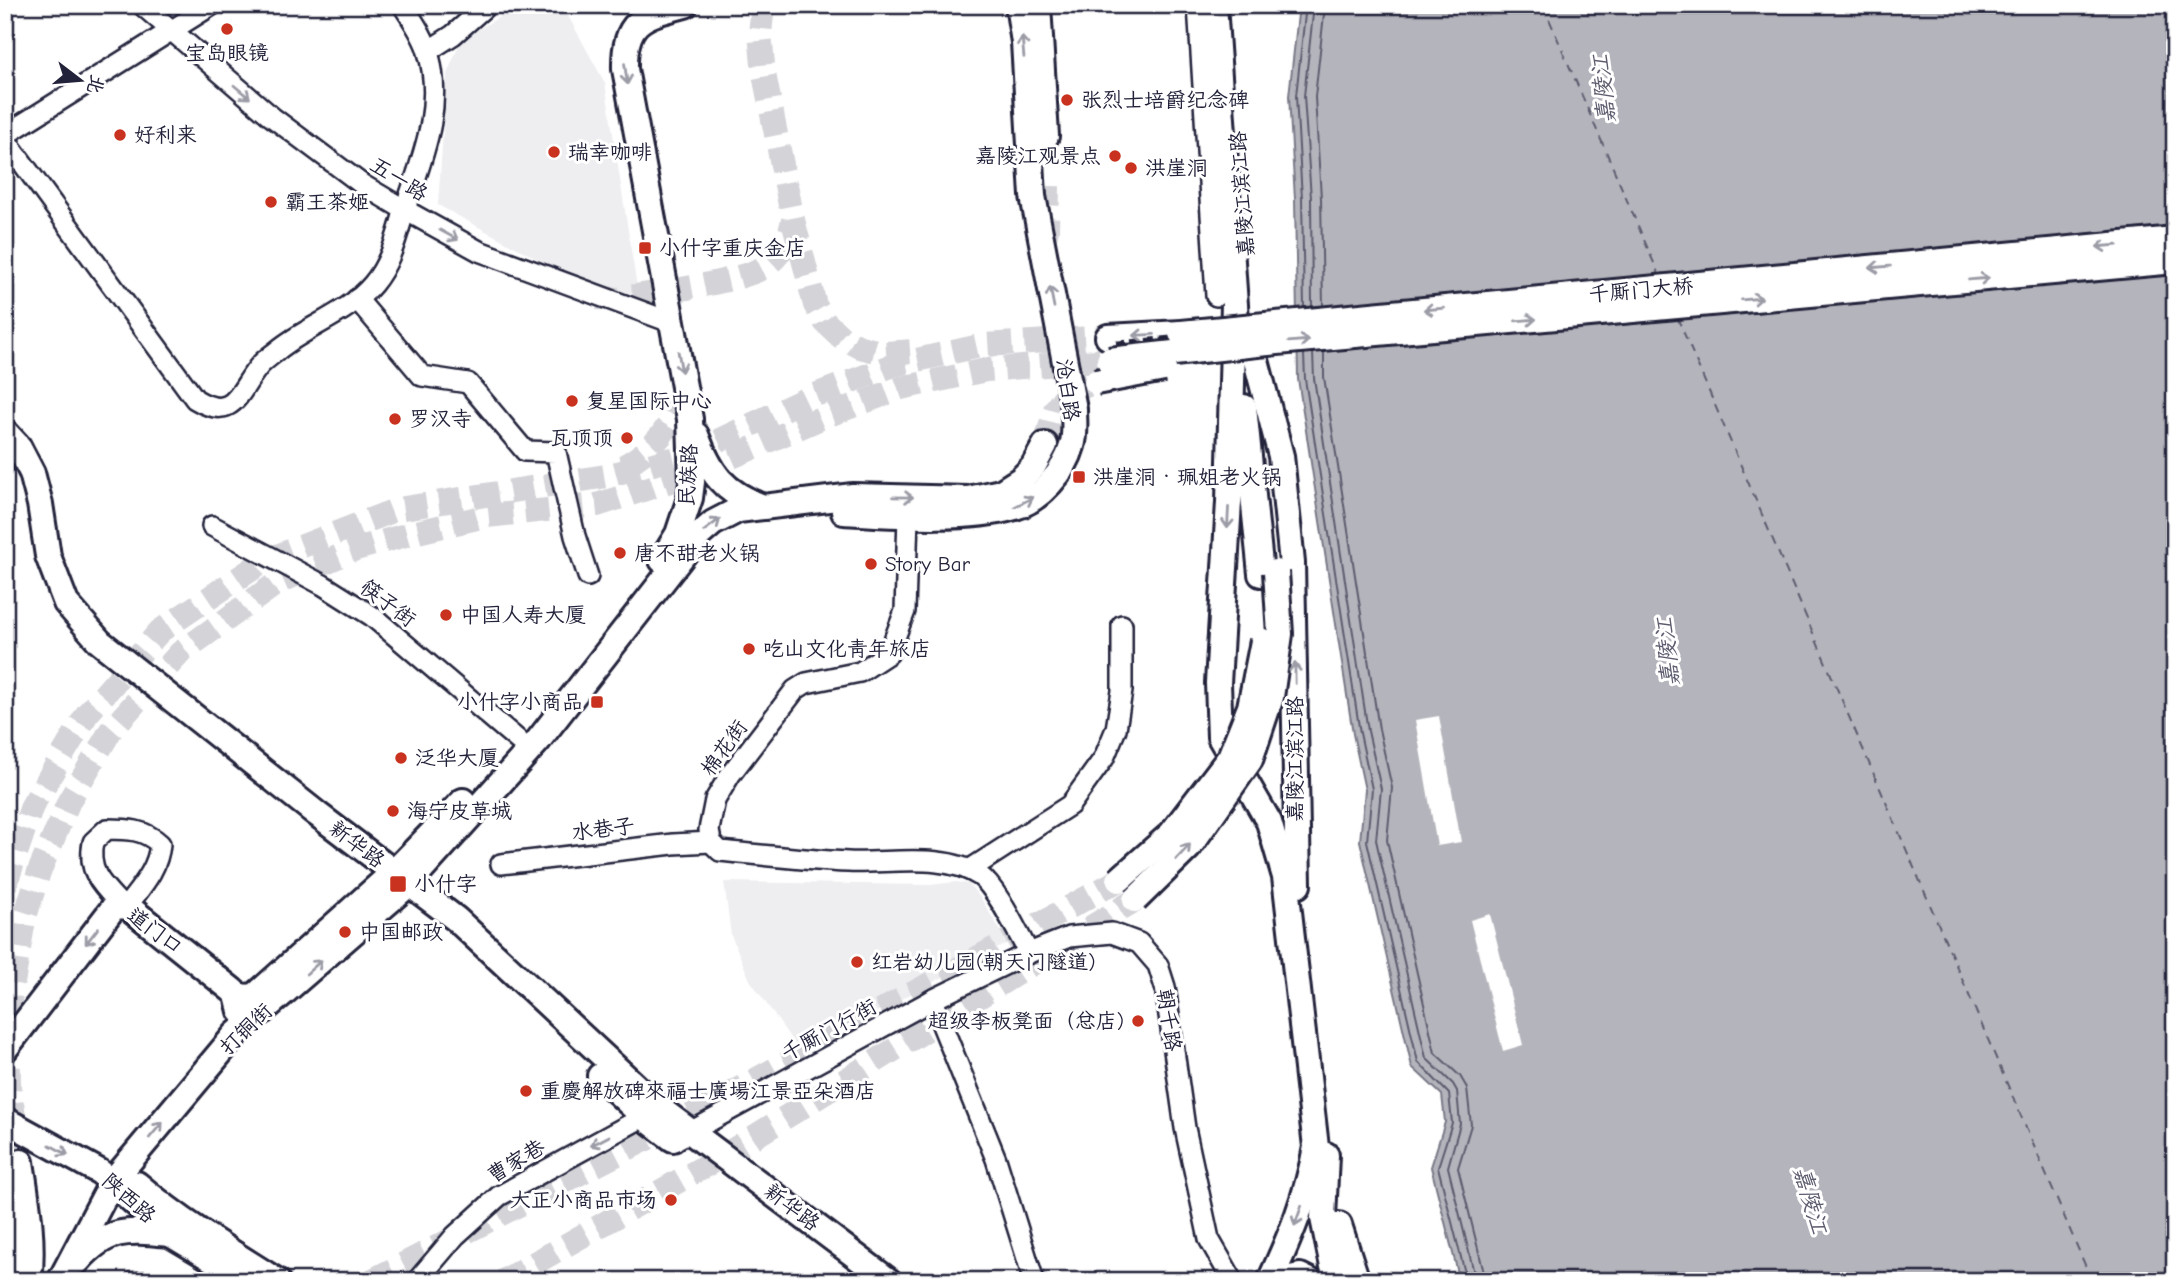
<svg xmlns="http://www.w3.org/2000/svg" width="2180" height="1286" viewBox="0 0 2180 1286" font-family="'Comic Neue','LXGW WenKai TC',sans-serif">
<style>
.built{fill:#eeeef1}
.green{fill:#dfdfe2;stroke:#80808e;stroke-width:2}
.water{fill:#b4b4bc;stroke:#7a7a88;stroke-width:2}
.pier{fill:#fff}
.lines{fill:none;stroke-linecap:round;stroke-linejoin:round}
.shore{stroke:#5c5c6f;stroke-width:2}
.ferry{stroke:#5c5c6f;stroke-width:2;stroke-dasharray:9 7;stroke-linecap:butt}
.major-tunnel{stroke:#d3d3d8;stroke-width:24;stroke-dasharray:24 12;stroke-linecap:butt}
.minor-casing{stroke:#22223b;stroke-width:24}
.major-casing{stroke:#22223b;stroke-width:30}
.minor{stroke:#fff;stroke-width:19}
.major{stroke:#fff;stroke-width:24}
.rail{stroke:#22223b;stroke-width:4.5;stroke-dasharray:10 5;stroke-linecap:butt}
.major-bridge-casing{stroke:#22223b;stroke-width:30;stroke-linecap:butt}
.major-bridge{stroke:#fff;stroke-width:24}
.oneway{stroke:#9c9ca7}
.poi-dot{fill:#c8321e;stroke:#fff;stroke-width:2.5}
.labels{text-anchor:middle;stroke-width:6;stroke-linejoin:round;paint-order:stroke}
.poi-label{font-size:21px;fill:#22223b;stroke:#fff;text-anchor:start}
.street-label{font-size:21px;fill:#22223b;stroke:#fff}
.water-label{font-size:23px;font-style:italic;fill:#5c5c6f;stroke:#fff}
</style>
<rect width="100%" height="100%" fill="#fff"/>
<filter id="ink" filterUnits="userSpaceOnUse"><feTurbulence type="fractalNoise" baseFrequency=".0143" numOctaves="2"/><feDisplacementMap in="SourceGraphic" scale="14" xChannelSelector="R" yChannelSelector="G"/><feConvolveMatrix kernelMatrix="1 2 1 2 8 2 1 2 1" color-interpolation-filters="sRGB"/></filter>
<g filter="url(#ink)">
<!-- built -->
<g class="built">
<polygon points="519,5 529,5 567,14 605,83 638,294 589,287 438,205 447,74 461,40"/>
<polygon points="724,882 930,885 956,882 969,884 982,900 1008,943 800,1052 750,980 731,935"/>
</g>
<!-- green -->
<polygon class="green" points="145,1271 169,1281 124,1281 129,1272"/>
<!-- water -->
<polygon class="water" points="1299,5 2175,5 2175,681 2173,692 2175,782 2172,795 2175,802 2175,1281 1460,1281 1431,1167 1445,1122 1442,1095 1412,1067 1360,841 1365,790 1353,734 1298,379 1295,199 1289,96"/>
<!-- pier -->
<g class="pier">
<polygon points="1439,716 1461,842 1437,846 1415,720"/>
<polygon points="1490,914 1523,1045 1503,1051 1470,920"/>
</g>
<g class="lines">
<!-- shore -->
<g class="shore">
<polyline points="1323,306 1321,198 1315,97 1325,5"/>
<polyline points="1304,307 1302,198 1296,96 1306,5"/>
<polyline points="1312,307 1311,198 1304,96 1314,5"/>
<polyline points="1324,352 1324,377 1379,729 1392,788 1387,840 1435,1053 1460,1076 1467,1088 1471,1125 1458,1168 1486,1281"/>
<polyline points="1313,353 1314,378 1368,731 1381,789 1376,840 1426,1058 1453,1084 1457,1091 1460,1124 1448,1167 1476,1281"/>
<polyline points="1304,354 1305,379 1360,733 1372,789 1367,841 1418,1062 1449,1094 1452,1123 1438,1167 1467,1281"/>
</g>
<!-- ferry -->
<g class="ferry">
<polyline points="1543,5 1660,277"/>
<polyline points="1677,317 2092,1281"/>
</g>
<!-- major-tunnel -->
<g class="major-tunnel">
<polyline points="763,5 760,34 764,74 793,220 815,305 825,322 841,337 860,347 884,353 913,351"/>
<polyline points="1044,241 1047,229 1048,186"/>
<path d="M 597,298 L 617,299 C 651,293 741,283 766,266 C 782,254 789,239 793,220"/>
<polyline points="1045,445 1055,410 1067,393 1088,385"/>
<path d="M 624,466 C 659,447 678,419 684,379"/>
<polyline points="5,886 32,806 87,714 160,631 264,561 398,509 606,476 688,455 810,397 894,365 984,345 1108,337"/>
<polyline points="21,1162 9,1083 8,1011 24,920 39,872 69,801 111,730 180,653 277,583 356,549 413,533 486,516 597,505 695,473 821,418 901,388 986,370 1109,360"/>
<polyline points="371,1281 668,1128 1119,880"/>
<polyline points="503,1281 728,1153 1135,900"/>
</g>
<defs>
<g id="minor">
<polyline points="142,5 272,117 363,185 405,210 479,251 673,323"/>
<polyline points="1198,5 1216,296"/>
<polyline points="428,51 453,35 487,5"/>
<polyline points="5,135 212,5"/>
<path d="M 5,139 L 195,399 C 236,424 239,388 261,364 C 266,359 272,355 278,350 C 307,326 348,314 373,284 C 392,261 397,234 406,206 C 423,156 444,106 428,52 C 424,36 412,20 403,5"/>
<polyline points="357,299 422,376 468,383 525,451 556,452 575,536 588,576"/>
<path d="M 908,516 L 905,611 L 889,653 L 860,672 L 806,683 L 795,690 L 730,775 L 715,800 L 709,830 L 711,842 L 720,851 C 762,855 805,860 848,862 C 888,864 946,852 980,876 C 997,888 1018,934 1029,953"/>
<polyline points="212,526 323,585 372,616 519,741"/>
<polyline points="501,864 673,844 711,842"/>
<polyline points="969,870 1070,805 1104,758 1116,729 1122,691 1122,625"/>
<path d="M 121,905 C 102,885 87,872 93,842 L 107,829 C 128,829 144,829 160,844 C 158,869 142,886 127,906"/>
<polyline points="932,1000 996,1159 1034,1281"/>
<polyline points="679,1138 932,1000 1029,953 1069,937 1112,933 1139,943 1158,965 1165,987 1185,1128 1209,1239 1233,1281"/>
<polyline points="417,1281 455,1236 499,1196 656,1110"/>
</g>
<g id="major">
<polyline points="1038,5 1046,136"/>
<polyline points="1214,5 1236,319"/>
<path d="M 1234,303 L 1229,502 L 1218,683 L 1220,737 L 1269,822 L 1285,877 L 1316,1147 C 1307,1197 1291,1235 1270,1281"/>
<polyline points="1108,337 1181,333"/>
<polyline points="1251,341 1281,456 1292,563 1298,885"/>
<polyline points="1244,407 1261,574"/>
<polyline points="5,432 18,446 32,473 40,504 48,556 66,603 100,642 317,814 456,919 659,1108 889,1281"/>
<path d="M 696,435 C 710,473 723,492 763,507"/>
<path d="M 844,512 C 894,515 967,521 1015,507 C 1040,500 1065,471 1072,446 C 1076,434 1074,421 1074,409 L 1033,196 L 1024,42 L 1018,5"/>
<path d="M 662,560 L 678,534 L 690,498 L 692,482 L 690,419 L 625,69 C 624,19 643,16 685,5"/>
<polyline points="237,995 245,997 255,996 394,872 463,801"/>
<polyline points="5,1049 114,907 127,906 232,990 237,995 241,1011"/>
<polyline points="600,1076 644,1117 673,1139"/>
<polyline points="5,1120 100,1172 170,1234 249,1281"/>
<polyline points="1326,1155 1323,1218 1336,1281"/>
<path d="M 21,1162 C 27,1202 34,1240 29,1281"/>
<path d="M 137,1184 C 180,1221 229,1251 277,1281"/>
<polyline points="5,1188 13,1243 5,1281"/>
<polyline points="1339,1225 1357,1281"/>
<path d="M 78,1261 C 108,1227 128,1230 170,1234"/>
<polyline points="60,1281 112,1182 236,1034 409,884 537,742 698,536 713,523 738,510 853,496 968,499 1001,492 1021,479 1033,467 1045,445"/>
<polyline points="1276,1281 1300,1276 1310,1281"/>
</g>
</defs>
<!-- minor casing -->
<use href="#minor" class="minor-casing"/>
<!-- major casing -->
<use href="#major" class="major-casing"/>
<!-- minor -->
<use href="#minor" class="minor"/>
<!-- major -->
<use href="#major" class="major"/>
<!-- rail -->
<polyline class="rail" points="1116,343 2175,243"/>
<defs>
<g id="major-bridge">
<polyline points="1181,333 2175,239"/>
<polyline points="1109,360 1257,344 2175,261"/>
<polyline points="1096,382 1164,369"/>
<polyline points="1119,880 1171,834 1230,757 1250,707 1263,641"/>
<polyline points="1135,900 1189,847 1250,760 1271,697 1280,634 1276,572"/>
</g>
</defs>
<!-- major-bridge casing -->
<use href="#major-bridge" class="major-bridge-casing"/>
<!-- major-bridge -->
<use href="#major-bridge" class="major-bridge"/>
</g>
<!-- one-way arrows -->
<defs><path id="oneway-shaft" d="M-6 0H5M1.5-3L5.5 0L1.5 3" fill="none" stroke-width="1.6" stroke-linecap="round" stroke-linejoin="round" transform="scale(1.75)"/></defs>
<g class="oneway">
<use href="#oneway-shaft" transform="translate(1023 47) rotate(-95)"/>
<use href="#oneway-shaft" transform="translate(626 74) rotate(82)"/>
<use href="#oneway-shaft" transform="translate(242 92) rotate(40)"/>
<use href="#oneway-shaft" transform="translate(449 235) rotate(29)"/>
<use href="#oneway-shaft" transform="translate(2107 246) rotate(175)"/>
<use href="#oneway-shaft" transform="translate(1880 267) rotate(175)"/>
<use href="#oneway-shaft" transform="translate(1979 279) rotate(-5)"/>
<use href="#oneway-shaft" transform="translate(1052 297) rotate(-101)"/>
<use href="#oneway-shaft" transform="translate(1752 299) rotate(-5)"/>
<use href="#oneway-shaft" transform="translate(1434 309) rotate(175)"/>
<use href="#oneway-shaft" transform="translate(1526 320) rotate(-5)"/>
<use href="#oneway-shaft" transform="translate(1144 335) rotate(177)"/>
<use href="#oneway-shaft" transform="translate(1299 341) rotate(-5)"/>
<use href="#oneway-shaft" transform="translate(680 362) rotate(80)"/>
<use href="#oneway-shaft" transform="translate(903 497) rotate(1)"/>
<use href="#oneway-shaft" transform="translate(1024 502) rotate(-27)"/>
<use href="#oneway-shaft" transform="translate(1228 518) rotate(93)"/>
<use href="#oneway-shaft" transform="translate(712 525) rotate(-37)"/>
<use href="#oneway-shaft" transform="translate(1295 673) rotate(-91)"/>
<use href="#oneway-shaft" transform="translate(1183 852) rotate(-47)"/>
<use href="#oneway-shaft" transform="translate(92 936) rotate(128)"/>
<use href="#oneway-shaft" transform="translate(314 967) rotate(-42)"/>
<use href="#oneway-shaft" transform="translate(156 1130) rotate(-50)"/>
<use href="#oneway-shaft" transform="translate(600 1141) rotate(152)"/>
<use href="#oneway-shaft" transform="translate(59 1150) rotate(29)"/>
<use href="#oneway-shaft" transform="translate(1298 1216) rotate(110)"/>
</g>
</g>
<!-- markers -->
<g class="poi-dot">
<circle cx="227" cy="29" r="7"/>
<circle cx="1067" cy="100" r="7"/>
<circle cx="120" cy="135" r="7"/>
<circle cx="554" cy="152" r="7"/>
<circle cx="1115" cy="156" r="7"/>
<circle cx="1131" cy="168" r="7"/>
<circle cx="271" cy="202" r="7"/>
<rect x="638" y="241" width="14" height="14" rx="3.5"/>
<circle cx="572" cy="401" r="7"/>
<circle cx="395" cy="419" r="7"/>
<circle cx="627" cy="438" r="7"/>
<rect x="1072" y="470" width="14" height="14" rx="3.5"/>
<circle cx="620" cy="553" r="7"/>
<circle cx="871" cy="564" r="7"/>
<circle cx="446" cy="615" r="7"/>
<circle cx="749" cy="649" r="7"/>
<rect x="590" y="695" width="14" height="14" rx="3.5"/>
<circle cx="401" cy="758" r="7"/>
<circle cx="393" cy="811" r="7"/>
<rect x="389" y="875" width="18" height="18" rx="3.5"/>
<circle cx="345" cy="932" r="7"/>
<circle cx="857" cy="962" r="7"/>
<circle cx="1138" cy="1021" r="7"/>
<circle cx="526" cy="1091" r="7"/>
<circle cx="671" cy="1200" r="7"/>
</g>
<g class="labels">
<!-- poi labels -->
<g class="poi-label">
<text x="227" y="60" text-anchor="middle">宝岛眼镜</text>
<text x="1081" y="107">张烈士培爵纪念碑</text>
<text x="134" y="142">好利来</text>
<text x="568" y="159">瑞幸咖啡</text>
<text x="1101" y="163" text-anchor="end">嘉陵江观景点</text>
<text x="1145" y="175">洪崖洞</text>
<text x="285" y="209">霸王茶姬</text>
<text x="659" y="255">小什字重庆金店</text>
<text x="586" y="408">复星国际中心</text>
<text x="409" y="426">罗汉寺</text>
<text x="613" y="445" text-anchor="end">瓦顶顶</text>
<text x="1093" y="484">洪崖洞‧珮姐老火锅</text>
<text x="634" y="560">唐不甜老火锅</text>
<text x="885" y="571">Story Bar</text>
<text x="460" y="622">中国人寿大厦</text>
<text x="763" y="656">吃山文化青年旅店</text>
<text x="583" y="709" text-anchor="end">小什字小商品</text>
<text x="415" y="765">泛华大厦</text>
<text x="407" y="818">海宁皮草城</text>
<text x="414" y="891">小什字</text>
<text x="359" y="939">中国邮政</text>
<text x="871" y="969">红岩幼儿园(朝天门隧道)</text>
<text x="1124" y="1028" text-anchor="end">超级李板凳面（总店)</text>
<text x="540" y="1098">重慶解放碑來福士廣場江景亞朵酒店</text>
<text x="657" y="1207" text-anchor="end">大正小商品市场</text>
</g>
<!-- street labels -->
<g class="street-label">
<text transform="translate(399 179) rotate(32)" y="7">五一路</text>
<text transform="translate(1242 194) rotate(-94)" y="7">嘉陵江滨江路</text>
<text transform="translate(1641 290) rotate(-5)" y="7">千厮门大桥</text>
<text transform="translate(1068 390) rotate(82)" y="7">沧白路</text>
<text transform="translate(688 475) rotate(-87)" y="7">民族路</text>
<text transform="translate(388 603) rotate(37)" y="7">筷子街</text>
<text transform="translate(724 748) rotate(-54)" y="7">棉花街</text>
<text transform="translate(1295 759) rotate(-90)" y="7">嘉陵江滨江路</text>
<text transform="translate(603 829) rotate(-7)" y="7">水巷子</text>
<text transform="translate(357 844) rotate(37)" y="7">新华路</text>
<text transform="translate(155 931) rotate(37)" y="7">道门口</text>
<text transform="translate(1169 1020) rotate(81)" y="7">朝千路</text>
<text transform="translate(246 1029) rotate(-44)" y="7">打铜街</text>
<text transform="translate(829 1030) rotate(-29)" y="7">千厮门行街</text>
<text transform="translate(516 1161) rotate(-31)" y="7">曹家巷</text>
<text transform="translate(129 1198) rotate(41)" y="7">陕西路</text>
<text transform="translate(792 1207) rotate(37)" y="7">新华路</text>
</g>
<!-- water labels -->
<g class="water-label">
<text transform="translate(1603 89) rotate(-96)" y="8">嘉陵江</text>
<text transform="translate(1667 652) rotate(-96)" y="8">嘉陵江</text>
<text transform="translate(1811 1200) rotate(74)" y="8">嘉陵江</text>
</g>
</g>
<!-- margin -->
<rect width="2180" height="1286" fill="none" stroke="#fff" stroke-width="28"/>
<rect x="14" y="14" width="2152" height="1258" fill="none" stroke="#22223b" stroke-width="2.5" filter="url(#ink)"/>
<!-- north arrow -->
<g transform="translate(80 80) rotate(106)" stroke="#ffffff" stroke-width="5" paint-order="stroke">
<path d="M0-5L12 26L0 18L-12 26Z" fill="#22223b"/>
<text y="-10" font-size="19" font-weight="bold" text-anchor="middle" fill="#22223b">北</text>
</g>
</svg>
